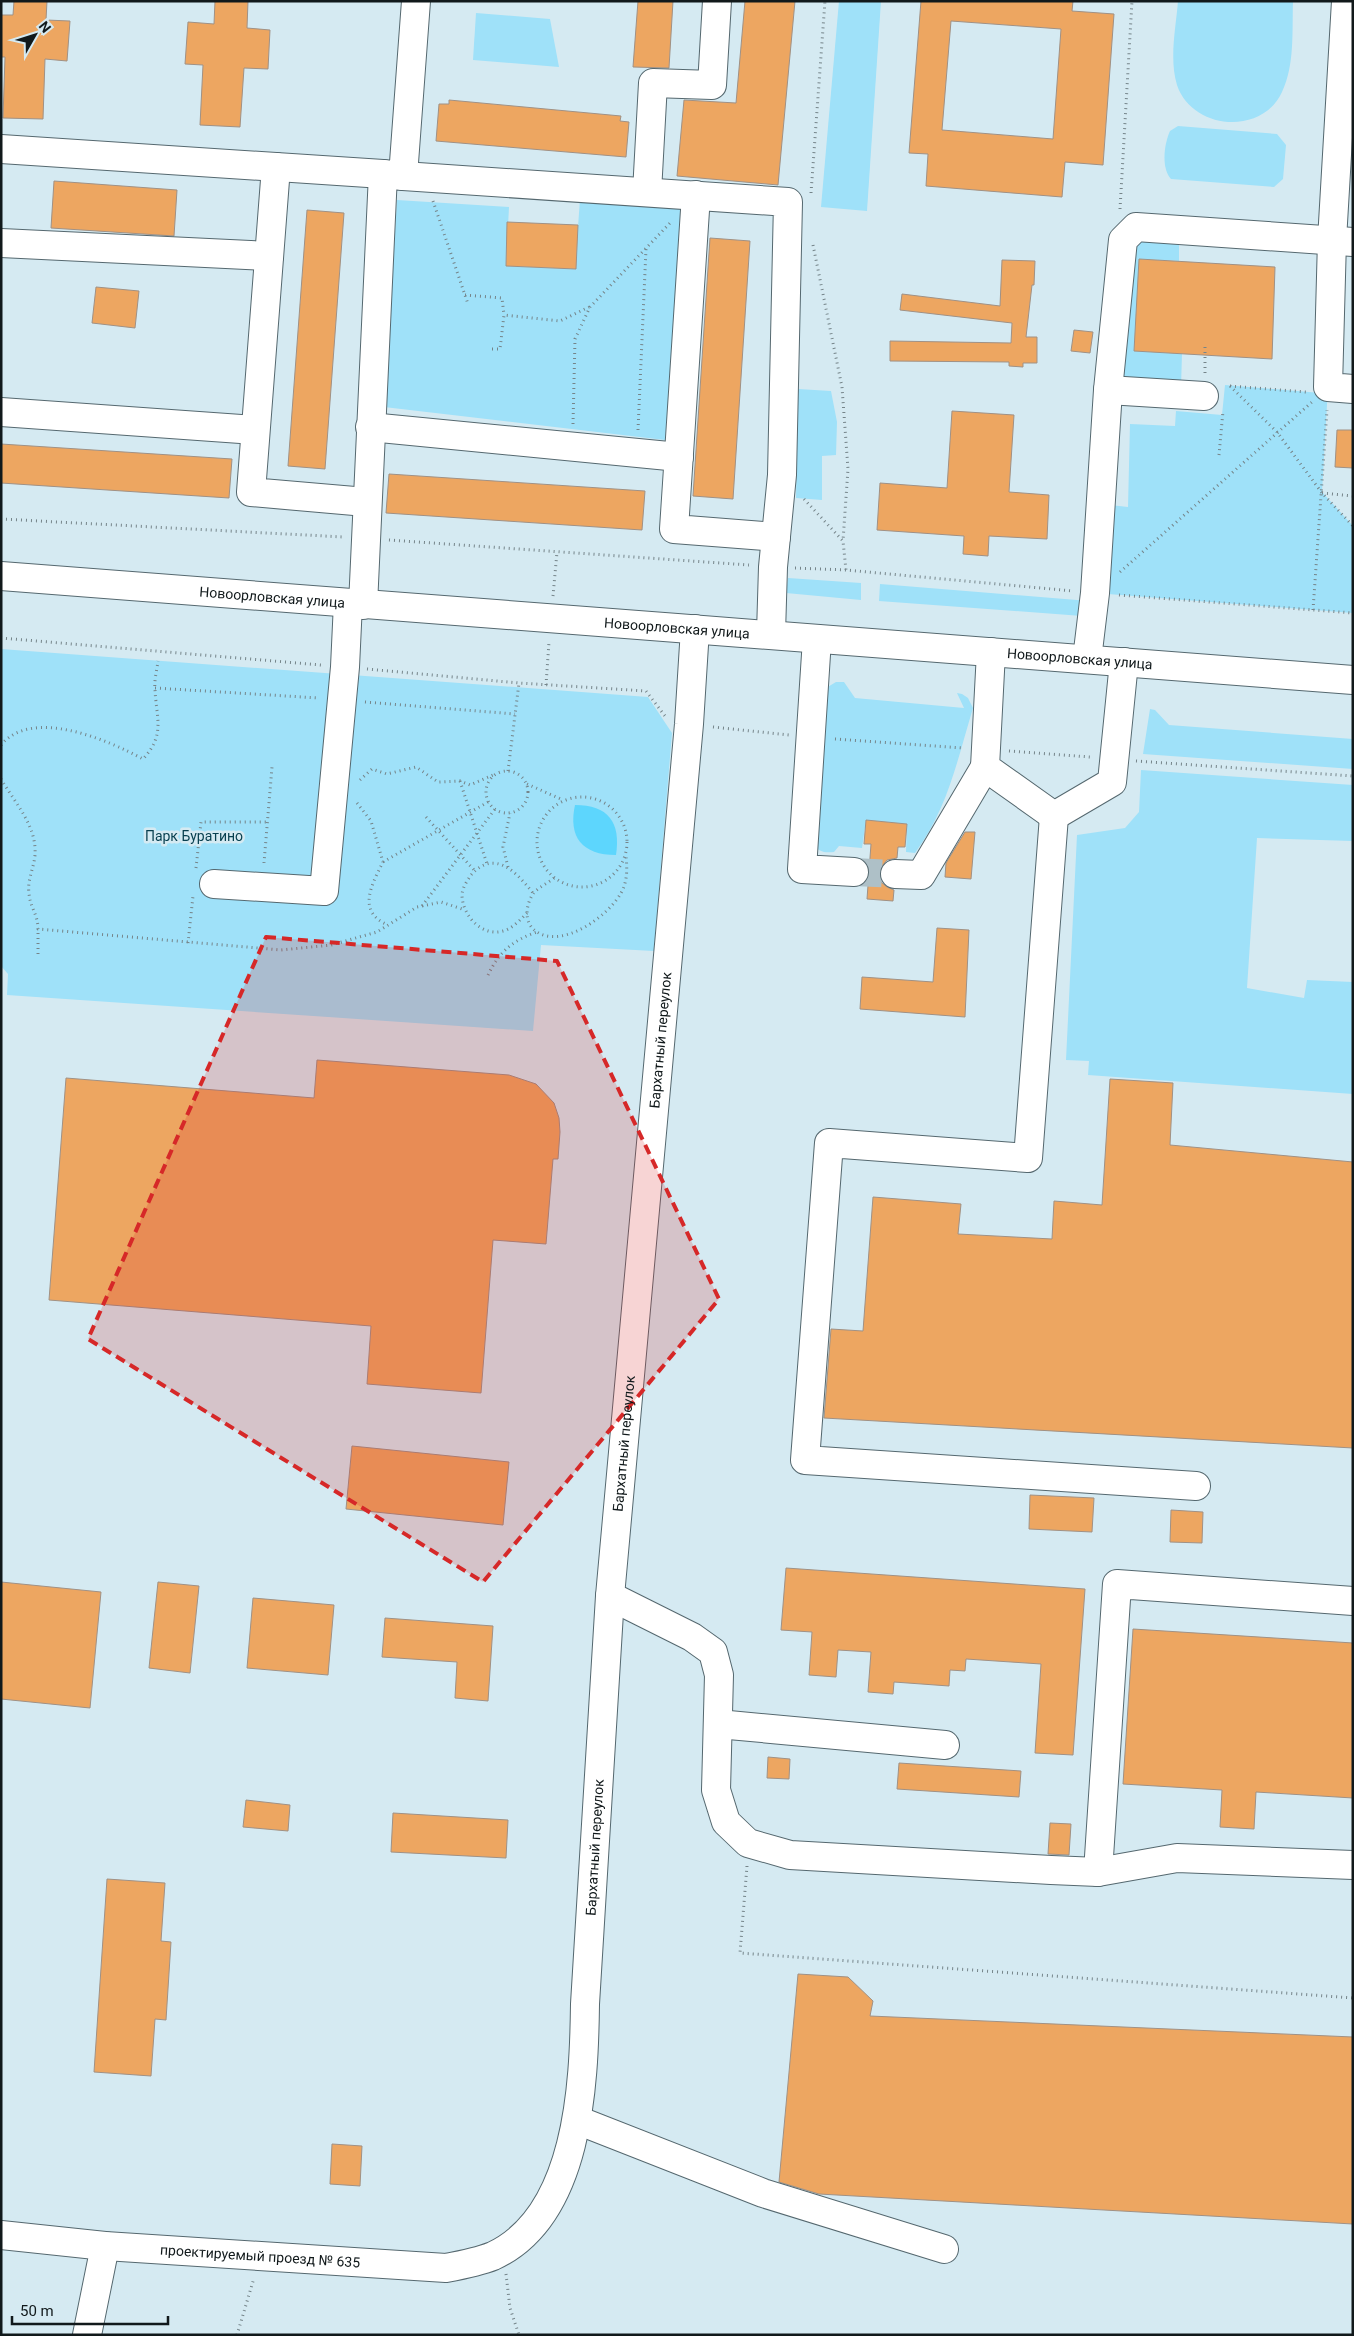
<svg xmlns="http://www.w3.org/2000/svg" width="1354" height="2336" viewBox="0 0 1354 2336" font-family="Roboto,sans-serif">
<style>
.green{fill:#9fe1f9}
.water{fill:#5dd6fd}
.building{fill:#eda661;stroke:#a09185;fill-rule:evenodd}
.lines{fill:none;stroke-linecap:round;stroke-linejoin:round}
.minor-tunnel{stroke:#aec0c7;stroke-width:28;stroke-dasharray:28 14;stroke-linecap:butt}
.minor-casing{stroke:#55686f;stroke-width:30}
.path{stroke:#758489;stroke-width:3;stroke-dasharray:1 4;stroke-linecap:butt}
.minor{stroke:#fff;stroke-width:28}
.marked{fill:#d62828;fill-opacity:0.2;stroke:#d62828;stroke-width:4;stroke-dasharray:10 6;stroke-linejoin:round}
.labels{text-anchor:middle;stroke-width:5;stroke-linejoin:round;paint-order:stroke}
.street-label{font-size:14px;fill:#11191b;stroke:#d5eaf2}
.park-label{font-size:14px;fill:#073f4f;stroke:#d5eaf2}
</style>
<rect width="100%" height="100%" fill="#d5eaf2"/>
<!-- green -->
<g class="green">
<polygon points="839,1 881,1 867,211 821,207"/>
<path d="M 1178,1 L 1293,1 C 1292,30 1295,65 1282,92 C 1262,136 1192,130 1177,85 C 1169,59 1176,27 1178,1 Z"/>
<polygon points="476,13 550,19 559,67 473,60"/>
<path d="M 1178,126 L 1277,134 L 1286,145 L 1283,179 L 1274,187 L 1171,179 C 1161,168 1164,144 1170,131 Z"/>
<polygon points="580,199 687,204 665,440 384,407 397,200 509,207 506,266 575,269"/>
<polygon points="1135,241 1179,241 1179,261 1139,259 1134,351 1182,353 1181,388 1134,385 1121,376"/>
<polygon points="1225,385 1321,393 1328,387 1322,492 1353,526 1353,613 1095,593 1101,504 1128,507 1130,424 1175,426 1176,411 1222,415"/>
<polygon points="798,389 831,391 837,422 836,455 822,456 822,500 796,498"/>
<polygon points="788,578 861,583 861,600 786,593"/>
<polygon points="880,584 1089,601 1082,616 879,601"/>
<polygon points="1,649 648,697 672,733 654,951 541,945 533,1031 7,995 8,974 1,966"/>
<path d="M 836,682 L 844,682 L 855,698 L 964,708 L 957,693 L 962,694 L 968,698 L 973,708 C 957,761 948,808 915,853 L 906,852 L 907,824 L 866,820 L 862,848 L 839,846 L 834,852 C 824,853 819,852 813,844 L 826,688 Z"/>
<polygon points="1150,709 1155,710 1169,725 1353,739 1353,769 1143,754"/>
<polygon points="1141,770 1353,785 1353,841 1257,838 1247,988 1304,998 1307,980 1353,982 1353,1094 1088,1075 1089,1061 1066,1060 1077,835 1125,828 1139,812"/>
</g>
<!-- water -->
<path class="water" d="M 575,805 C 608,805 621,822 616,855 C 582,855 568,837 575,805 Z"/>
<!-- building -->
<g class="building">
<polygon points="14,1 47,1 46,20 70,21 67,61 45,59 43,119 3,118 5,57 1,57 1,15 13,15"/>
<polygon points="215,1 248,1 247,28 270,30 268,69 244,68 240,127 200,125 203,65 185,64 188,22 214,24"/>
<polygon points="638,1 673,1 669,68 633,67"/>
<polygon points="745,1 795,1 778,185 677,176 684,100 736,103"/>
<path d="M 921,1 L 1073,1 L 1072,11 L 1114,14 L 1103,165 L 1065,162 L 1062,197 L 926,186 L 928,154 L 909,153 ZM 951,21 L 1061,29 L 1053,139 L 942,130 Z"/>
<polygon points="449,100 621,116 620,121 629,122 626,157 436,141 439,104 449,104"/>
<polygon points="54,181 177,190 174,236 51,228"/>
<polygon points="307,210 344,213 325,469 288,466"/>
<polygon points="507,222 578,225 576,269 506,266"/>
<polygon points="710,238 750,241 733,499 693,496"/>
<polygon points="1139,259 1275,267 1272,359 1134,351"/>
<polygon points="1002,260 1035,261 1034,285 1032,285 1026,337 1037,337 1037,363 1023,363 1023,367 1009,366 1009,362 890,361 890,341 1011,343 1012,323 900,310 902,294 1000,306"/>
<polygon points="96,287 139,291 135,328 92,323"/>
<polygon points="1074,330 1093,332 1090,353 1071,351"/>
<polygon points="952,411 1014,415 1009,492 1049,495 1047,539 989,536 988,556 963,554 964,536 877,530 880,483 947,488"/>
<polygon points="1337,430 1353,430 1353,468 1335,467"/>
<polygon points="1,444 232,459 229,498 1,483"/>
<polygon points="389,474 645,491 642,530 386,513"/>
<polygon points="866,820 907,824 905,847 898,847 897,858 887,860 882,866 879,873 881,882 887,887 894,890 893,901 867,899 871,844 864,844"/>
<polygon points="965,832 975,832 971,879 945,877 946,863"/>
<polygon points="937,928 969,930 965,1017 860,1009 862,977 933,982"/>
<polygon points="317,1060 509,1075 536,1084 554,1103 559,1118 560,1132 558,1159 553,1159 546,1244 493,1240 481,1393 367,1384 371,1326 49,1300 66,1078 314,1098"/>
<polygon points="1110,1079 1173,1083 1170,1145 1353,1162 1353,1448 824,1418 831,1329 863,1331 873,1197 961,1204 958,1234 1052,1239 1054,1201 1102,1205"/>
<polygon points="352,1446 509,1462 503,1525 346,1509"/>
<polygon points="1030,1495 1094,1498 1092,1532 1029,1529"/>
<polygon points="1171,1510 1203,1512 1202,1543 1170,1542"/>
<polygon points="786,1568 1085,1589 1073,1755 1035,1753 1041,1664 966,1659 965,1671 950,1670 949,1686 894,1682 893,1694 868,1692 871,1652 838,1650 836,1677 809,1675 812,1632 781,1630"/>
<polygon points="1,1582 101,1592 90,1708 1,1699"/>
<polygon points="158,1582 199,1586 190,1673 149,1668"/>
<polygon points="253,1598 334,1605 328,1675 247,1668"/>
<polygon points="385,1618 493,1626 488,1701 455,1698 457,1662 382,1657"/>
<polygon points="1133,1629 1353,1643 1353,1798 1256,1792 1254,1829 1220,1827 1222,1790 1123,1784"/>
<polygon points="768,1757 790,1759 789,1779 767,1778"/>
<polygon points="899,1763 1021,1771 1019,1797 897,1789"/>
<polygon points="246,1800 290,1805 288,1831 243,1827"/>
<polygon points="393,1813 508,1820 506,1858 391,1852"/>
<polygon points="1050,1823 1071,1824 1069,1855 1048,1854"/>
<polygon points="107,1879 165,1883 161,1941 171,1942 166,2020 155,2019 151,2076 94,2072"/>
<polygon points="798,1974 848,1977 873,2001 870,2016 1353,2037 1353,2224 819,2194 779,2182"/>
<polygon points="332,2144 362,2146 360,2186 330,2184"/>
</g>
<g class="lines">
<!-- minor-tunnel -->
<polyline class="minor-tunnel" points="854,872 895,874"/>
<defs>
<g id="minor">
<polyline points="1346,1 1332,240 1328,387 1353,389"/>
<polyline points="1,149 383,174"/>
<polyline points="276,167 251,492 366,502"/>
<polyline points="403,176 788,202 782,475 773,567 771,633"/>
<polyline points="647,192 653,83 712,85 717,1"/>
<polyline points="696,195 674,529 776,537"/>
<polyline points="1,243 269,256"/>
<polyline points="1108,390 1204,396"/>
<polyline points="1,412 255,430"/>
<polyline points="370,427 679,457"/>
<path id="s1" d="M 1,576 C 452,612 902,644 1353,680"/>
<polyline points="363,605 383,174 403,176 416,1"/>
<polyline points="817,639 802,869 854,872"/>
<polyline points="991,652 985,767 1054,816 1112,782 1124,662"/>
<polyline points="1087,659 1095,593 1108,390 1123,240 1136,227 1353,242"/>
<polyline points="1054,816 1028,1158 829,1143 805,1460 1196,1486"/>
<polyline points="895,874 921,875 985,767"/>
<polyline points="214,884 324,891 345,667 348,603"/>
<polyline points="610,1596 692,1637 713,1652 719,1675 716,1790 726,1822 748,1843 790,1855 1051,1870 1098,1872 1177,1858 1353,1865"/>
<polyline points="718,1724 945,1745"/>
<polyline points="1098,1872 1117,1584 1353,1601"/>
<polyline points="577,2120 763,2193 944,2249"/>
<path id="s2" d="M 1,2235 L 105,2246 L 446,2268 C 462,2265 478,2262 493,2256 C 579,2216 584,2084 585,2004 L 610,1596 L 689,724 L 695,629"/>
<polyline points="87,2335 105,2246"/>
</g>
</defs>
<!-- minor casing -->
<use href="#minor" class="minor-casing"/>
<!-- path -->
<g class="path">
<polyline points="811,193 825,1"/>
<polyline points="433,201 468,304"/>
<polyline points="1120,209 1132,1"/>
<polyline points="813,245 842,387 848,469 843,541"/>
<polyline points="465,295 502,298 504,315"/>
<polyline points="492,349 500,349 504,315 560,321 589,307"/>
<polyline points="1205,373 1205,344"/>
<polyline points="1230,386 1277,432 1322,493 1353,526"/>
<polyline points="1230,386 1306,392"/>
<polyline points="573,424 575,339 590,307 670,223"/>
<polyline points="638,430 646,249"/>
<polyline points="1219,455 1223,411"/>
<polyline points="1322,493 1353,496"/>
<polyline points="804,499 843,541 846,570"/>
<polyline points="1,519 343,537"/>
<polyline points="389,540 749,565"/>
<polyline points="795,568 846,570 1073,591"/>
<polyline points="1120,572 1312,402"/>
<polyline points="1119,595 1353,613"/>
<polyline points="553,596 557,552"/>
<polyline points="1313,610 1327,410"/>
<polyline points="1,638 321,665"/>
<polyline points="367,669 519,683 646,691 665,716"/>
<polyline points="546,685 549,642"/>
<polyline points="155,688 319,698"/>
<polyline points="365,702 515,714"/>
<polyline points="713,727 789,735"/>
<polyline points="835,739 963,748"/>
<path d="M 1,745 C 32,707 108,740 143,759 C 166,734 156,718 155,689 C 154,680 157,670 158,661"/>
<polyline points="1009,751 1090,757"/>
<polyline points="1136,761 1353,776"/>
<polyline points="508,771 519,683"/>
<circle cx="507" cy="792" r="21"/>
<path d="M 1,779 C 15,803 37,826 35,855 C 34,868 27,880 29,893 C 30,908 38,914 38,929 L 281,950 L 331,945 L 377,932 L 417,907 L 441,902 L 465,910"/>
<polyline points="360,780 372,769 387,774 416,767 438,782 460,781 470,785 493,775"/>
<polyline points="460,781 487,864"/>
<polyline points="527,784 563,800"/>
<circle cx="582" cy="842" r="45"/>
<path d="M 357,803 L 371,821 L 383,862 C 372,884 356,912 388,925"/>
<polyline points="426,817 475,871"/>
<polyline points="383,862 488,802"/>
<polyline points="264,863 272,767"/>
<polyline points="508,867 503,847 510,813"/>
<polyline points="196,868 201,822 268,822"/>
<path d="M 554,878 C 548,883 537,888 533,894 C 525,906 524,924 537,932 C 564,949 609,915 621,893 C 628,881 627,867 626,855"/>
<polyline points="422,906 495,809"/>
<path d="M 527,913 C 520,920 512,929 503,931 C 482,937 463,916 462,896 C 462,888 467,881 471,875 C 495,848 517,873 533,893"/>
<polyline points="188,943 193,896"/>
<polyline points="38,954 38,929"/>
<path d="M 488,975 C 499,952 513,940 537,932"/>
<polyline points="747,1866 740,1953 1353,1998"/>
<polyline points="506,2274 510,2308 519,2335"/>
<polyline points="237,2335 254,2278"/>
</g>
<!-- minor -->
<use href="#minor" class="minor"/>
</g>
<!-- marked area -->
<path class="marked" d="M 266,937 L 557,961 L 719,1299 L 483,1582 L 88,1339 Z"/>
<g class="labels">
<!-- street labels -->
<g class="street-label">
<text dy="5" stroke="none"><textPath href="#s1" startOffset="272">Новоорловская улица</textPath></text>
<text dy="5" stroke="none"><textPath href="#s1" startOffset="678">Новоорловская улица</textPath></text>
<text dy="5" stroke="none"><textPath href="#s1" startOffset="1082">Новоорловская улица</textPath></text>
<text dy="5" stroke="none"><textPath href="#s2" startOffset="1744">Бархатный переулок</textPath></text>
<text dy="5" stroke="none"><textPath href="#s2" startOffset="1339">Бархатный переулок</textPath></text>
<text dy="5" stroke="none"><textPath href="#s2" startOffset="934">Бархатный переулок</textPath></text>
<text dy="5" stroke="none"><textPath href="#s2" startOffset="260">проектируемый проезд № 635</textPath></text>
</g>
<!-- park labels -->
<g class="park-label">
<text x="194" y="841">Парк Буратино</text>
</g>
</g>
<!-- border -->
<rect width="1354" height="2336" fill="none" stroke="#11191b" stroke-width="5"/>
<!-- north arrow -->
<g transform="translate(35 35) rotate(51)" stroke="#d5eaf2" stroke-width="4" paint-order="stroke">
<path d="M0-4L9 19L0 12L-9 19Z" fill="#11191b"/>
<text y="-8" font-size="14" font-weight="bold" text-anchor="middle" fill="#11191b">N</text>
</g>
<!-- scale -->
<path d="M12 2316v8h156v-8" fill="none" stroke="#11191b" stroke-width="2.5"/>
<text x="20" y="2316" font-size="15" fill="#11191b" stroke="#d5eaf2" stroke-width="4" paint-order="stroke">50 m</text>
</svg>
